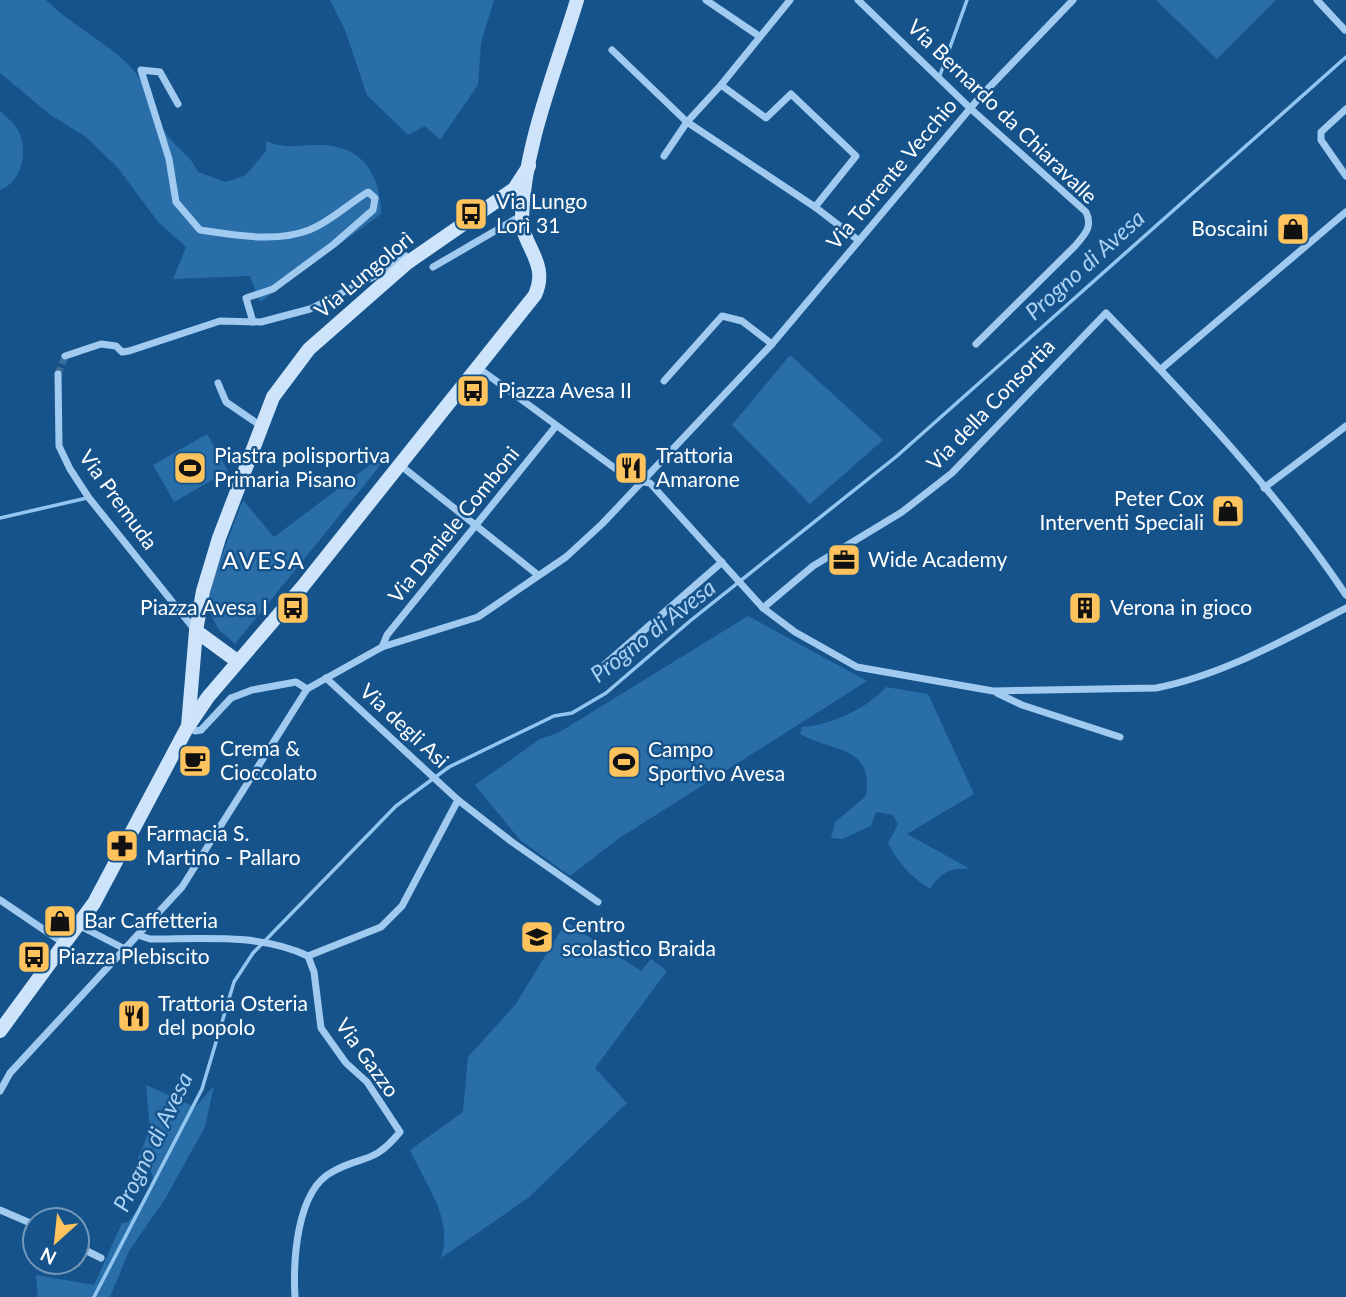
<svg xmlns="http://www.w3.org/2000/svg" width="1346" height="1297" viewBox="0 0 1346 1297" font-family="Lato,sans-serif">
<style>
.green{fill:#296da9}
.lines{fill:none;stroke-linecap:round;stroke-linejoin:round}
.stream{stroke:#92c6f1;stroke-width:3.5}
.street-tunnel{stroke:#396d9c;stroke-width:7;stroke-dasharray:7 3.5;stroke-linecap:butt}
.street{stroke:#a0caef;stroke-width:7}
.secondary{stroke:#cde4fa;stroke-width:14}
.labels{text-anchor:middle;stroke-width:5;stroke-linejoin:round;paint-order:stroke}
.street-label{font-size:21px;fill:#fff;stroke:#16538b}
.poi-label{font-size:21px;fill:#fff;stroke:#16538b;text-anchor:start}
.water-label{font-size:23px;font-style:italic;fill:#abd3f6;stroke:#16538b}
.quarter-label{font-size:24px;letter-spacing:2px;fill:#fff;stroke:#16538b}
</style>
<rect width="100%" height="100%" fill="#16538b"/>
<!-- green -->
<g class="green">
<path d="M 0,0 L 46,0 C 74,28 112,44 135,72 C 146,86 155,117 167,135 C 178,150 189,153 198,172 L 226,182 L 246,175 L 266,151 L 266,141 C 290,152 313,141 337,147 C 369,154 381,184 381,214 L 260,302 L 250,276 L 173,279 L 186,247 L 158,222 L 118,168 L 86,137 L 49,114 L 0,73 Z"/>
<polygon points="330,0 494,0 481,43 478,85 440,140 425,126 408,135 367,95 345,30"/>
<polygon points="1156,0 1276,0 1217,59"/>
<path d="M 0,111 C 5,116 12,121 16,127 C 30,147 23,182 0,190 Z"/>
<polygon points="790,355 883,440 810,504 732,425"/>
<polygon points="207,434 228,471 174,502 153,465"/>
<polygon points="383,455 387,457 235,644 219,630 204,602 243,500 274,537"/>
<polygon points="748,616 867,681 618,839 570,876 520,840 475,785 540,739 558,733"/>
<path d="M 886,687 L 928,694 L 974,794 L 907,834 L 970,869 C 949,868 942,872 930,889 C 911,877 898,863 888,843 L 898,824 L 893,815 L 876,812 L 871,826 L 842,839 L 831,838 L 835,822 L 866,796 C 873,745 835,753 800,734 L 802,727 C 829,726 868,708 886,687 Z"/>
<path d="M 566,922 L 641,971 L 651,959 L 667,971 L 595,1068 L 627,1103 L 528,1198 L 441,1258 C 454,1218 425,1184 410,1150 L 463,1112 L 468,1057 L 515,1005 Z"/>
<polygon points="146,1085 195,1107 214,1086 205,1127 165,1199 129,1251 110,1297 38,1297 36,1275 94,1285 122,1223 128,1222 144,1201 153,1177 150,1169 140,1169 136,1163 150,1129"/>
</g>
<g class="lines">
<!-- stream -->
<g class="stream">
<polyline points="939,78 967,0"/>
<polyline points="0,518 87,498"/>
<polyline points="94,1297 202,1089 234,982 253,953 396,806 449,767 554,716 572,713 606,693 690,621 897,456 1346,57"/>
</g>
<!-- street-tunnel -->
<polyline class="street-tunnel" points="58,374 65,356"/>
<!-- street -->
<g class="street">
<polyline points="706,0 759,36"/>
<path d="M 858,0 L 971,109 L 1086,212 C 1093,227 1085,234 1075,246 L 976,344"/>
<polyline points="1317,0 1345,30"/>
<polyline points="612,50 687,122 815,207 858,240"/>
<polyline points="721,85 766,118 791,94 856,156 815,207"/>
<path d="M 178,104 L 160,72 L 141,70 L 169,159 L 176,202 L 200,230 C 234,235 276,243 309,230 C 330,222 348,204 368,192 L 375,198 L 373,210 L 334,244 L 273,289 L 246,298 L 253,322"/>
<polyline points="1346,109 1321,132 1321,140 1346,176"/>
<polyline points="664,156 687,122 721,85 790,0"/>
<polyline points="433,267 519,217"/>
<polyline points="65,356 101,344 116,346 122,352 129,351 220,321 261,322 310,309 385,271 406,256"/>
<path d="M 477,367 L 631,480 L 650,483 L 763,608 L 795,632 L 857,667 L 993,691 L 1156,688 C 1223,675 1286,639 1346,608"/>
<polyline points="1161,369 1346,212"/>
<polyline points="58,374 59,446 70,469 89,498 195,630"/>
<polyline points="664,381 722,316 742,321 772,344 979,98 1073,0"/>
<polyline points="218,383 226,402 261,426"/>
<polyline points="400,465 538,575"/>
<polyline points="1264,488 1346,426"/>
<path d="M 763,608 L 813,566 L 902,512 L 952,473 L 1106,313 C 1191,401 1278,493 1346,595"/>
<polyline points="382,647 387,635 556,426"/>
<polyline points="595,673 722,562"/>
<polyline points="326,678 458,800 512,842 598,902"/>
<polyline points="997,693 1022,705 1120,737"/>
<polyline points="188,727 195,731 201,730 231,698 252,690 296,682 307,689"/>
<polyline points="0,900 65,944"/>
<polyline points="80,926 125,949"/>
<path d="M 138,935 L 150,939 C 201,939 261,933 308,956 L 314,972 L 321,1028 L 346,1063 L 367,1082 L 400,1132 C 372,1166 363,1154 332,1172 C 296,1191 293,1262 295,1297"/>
<polyline points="308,956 381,927 402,906 458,800"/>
<polyline points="0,1091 10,1073 182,887 307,689 382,647 478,617 566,557 602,524 772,344"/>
<polyline points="0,1210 35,1225"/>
<polyline points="77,1246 101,1258"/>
</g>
<!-- secondary -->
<g class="secondary">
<polyline points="196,631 237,661"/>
<path d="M 189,725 L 208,697 L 303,586 L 535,295 C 550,263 521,245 522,218 C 524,145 556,70 577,0"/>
<polyline points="0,1031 94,903 188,726 196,631 203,591 219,538 273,397 309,349 407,263 514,189 529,166"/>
</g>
</g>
<!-- icons -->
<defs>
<symbol id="bus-square" viewBox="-11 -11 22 22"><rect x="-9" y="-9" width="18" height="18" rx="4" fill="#ffc35d" stroke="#16538b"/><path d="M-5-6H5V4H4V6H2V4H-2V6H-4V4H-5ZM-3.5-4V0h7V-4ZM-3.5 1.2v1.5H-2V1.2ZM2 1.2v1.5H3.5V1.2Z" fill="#111"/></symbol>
<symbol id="shop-square" viewBox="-11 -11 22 22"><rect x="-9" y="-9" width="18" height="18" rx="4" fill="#ffc35d" stroke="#16538b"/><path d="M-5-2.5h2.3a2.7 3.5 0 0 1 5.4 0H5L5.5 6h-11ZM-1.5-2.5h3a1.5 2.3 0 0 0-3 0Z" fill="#111"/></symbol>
<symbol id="stadium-square" viewBox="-11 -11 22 22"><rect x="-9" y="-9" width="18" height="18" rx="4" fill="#ffc35d" stroke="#16538b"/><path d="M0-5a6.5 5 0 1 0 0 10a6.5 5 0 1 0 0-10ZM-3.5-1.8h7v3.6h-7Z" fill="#111"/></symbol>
<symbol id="restaurant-square" viewBox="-11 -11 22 22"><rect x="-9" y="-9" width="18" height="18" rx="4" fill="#ffc35d" stroke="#16538b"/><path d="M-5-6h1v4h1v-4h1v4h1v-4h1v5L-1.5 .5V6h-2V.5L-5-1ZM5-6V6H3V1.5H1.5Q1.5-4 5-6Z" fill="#111"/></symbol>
<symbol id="office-square" viewBox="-11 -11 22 22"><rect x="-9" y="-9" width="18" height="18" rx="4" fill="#ffc35d" stroke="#16538b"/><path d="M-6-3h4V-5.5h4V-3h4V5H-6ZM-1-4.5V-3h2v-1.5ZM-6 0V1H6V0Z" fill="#111"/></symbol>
<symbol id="building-square" viewBox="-11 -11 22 22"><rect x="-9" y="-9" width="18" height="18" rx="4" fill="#ffc35d" stroke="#16538b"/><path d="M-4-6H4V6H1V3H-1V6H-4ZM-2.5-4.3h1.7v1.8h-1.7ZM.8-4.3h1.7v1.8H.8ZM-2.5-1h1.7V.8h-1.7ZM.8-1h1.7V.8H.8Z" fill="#111"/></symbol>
<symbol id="cafe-square" viewBox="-11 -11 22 22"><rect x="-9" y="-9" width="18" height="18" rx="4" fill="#ffc35d" stroke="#16538b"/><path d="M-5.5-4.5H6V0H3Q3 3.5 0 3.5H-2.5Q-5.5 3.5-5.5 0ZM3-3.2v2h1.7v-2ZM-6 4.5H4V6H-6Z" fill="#111"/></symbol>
<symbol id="pharmacy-square" viewBox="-11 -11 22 22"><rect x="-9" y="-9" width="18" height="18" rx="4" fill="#ffc35d" stroke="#16538b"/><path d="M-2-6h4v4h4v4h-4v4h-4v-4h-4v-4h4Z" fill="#111"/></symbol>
<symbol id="school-square" viewBox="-11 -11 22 22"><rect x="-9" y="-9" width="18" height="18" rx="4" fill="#ffc35d" stroke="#16538b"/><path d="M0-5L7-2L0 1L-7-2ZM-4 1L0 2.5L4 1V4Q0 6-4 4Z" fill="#111"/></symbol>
</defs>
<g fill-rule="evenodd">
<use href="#bus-square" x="452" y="195" width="38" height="38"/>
<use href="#shop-square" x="1274" y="210" width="38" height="38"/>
<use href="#bus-square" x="454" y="372" width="38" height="38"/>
<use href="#stadium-square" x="171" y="449" width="38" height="38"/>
<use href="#restaurant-square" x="612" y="449" width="38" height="38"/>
<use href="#shop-square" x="1209" y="492" width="38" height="38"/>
<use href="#office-square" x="825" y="541" width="38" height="38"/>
<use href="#bus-square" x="274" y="589" width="38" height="38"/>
<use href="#building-square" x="1066" y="589" width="38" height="38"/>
<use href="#cafe-square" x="176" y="742" width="38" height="38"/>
<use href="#stadium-square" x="605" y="743" width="38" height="38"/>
<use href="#pharmacy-square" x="103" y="827" width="38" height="38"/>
<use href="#shop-square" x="41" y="902" width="38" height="38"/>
<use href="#school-square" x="518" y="918" width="38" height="38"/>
<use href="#bus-square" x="15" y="938" width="38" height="38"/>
<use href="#restaurant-square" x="115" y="997" width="38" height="38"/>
</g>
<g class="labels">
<!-- street labels -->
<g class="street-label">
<text transform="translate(1002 112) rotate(44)" y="7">Via Bernardo da Chiaravalle</text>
<text transform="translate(892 174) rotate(-50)" y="7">Via Torrente Vecchio</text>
<text transform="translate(364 275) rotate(-40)" y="7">Via Lungolorì</text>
<text transform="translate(991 405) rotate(-46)" y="7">Via della Consortia</text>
<text transform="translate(118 500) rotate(54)" y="7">Via Premuda</text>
<text transform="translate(454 525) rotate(-51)" y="7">Via Daniele Comboni</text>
<text transform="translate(404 726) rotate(43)" y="7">Via degli Asi</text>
<text transform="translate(367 1058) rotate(54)" y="7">Via Gazzo</text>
</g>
<!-- poi labels -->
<g class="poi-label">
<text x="496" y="209">Via Lungo<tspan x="496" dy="24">Lorì 31</tspan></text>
<text x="1268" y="236" text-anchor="end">Boscaini</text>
<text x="498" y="398">Piazza Avesa II</text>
<text x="214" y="463">Piastra polisportiva<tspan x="214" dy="24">Primaria Pisano</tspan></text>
<text x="656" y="463">Trattoria<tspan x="656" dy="24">Amarone</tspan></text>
<text x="1204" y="506" text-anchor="end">Peter Cox<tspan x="1204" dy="24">Interventi Speciali</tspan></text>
<text x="868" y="567">Wide Academy</text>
<text x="268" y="615" text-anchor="end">Piazza Avesa I</text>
<text x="1110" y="615">Verona in gioco</text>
<text x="220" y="756">Crema &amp;<tspan x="220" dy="24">Cioccolato</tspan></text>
<text x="648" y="757">Campo<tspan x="648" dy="24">Sportivo Avesa</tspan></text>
<text x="146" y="841">Farmacia S.<tspan x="146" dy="24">Martino - Pallaro</tspan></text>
<text x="84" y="928">Bar Caffetteria</text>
<text x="562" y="932">Centro<tspan x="562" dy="24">scolastico Braida</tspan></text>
<text x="58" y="964">Piazza Plebiscito</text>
<text x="158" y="1011">Trattoria Osteria<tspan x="158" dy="24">del popolo</tspan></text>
</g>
<!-- water labels -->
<g class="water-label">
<text transform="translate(1085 265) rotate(-42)" y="8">Progno di Avesa</text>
<text transform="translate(653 631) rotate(-38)" y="8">Progno di Avesa</text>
<text transform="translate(153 1142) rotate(-64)" y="8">Progno di Avesa</text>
</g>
<!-- quarter labels -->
<g class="quarter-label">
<text x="264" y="569">AVESA</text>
</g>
</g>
<!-- north arrow -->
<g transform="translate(56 1241) rotate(207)"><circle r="33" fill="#16538b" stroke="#7398b9" stroke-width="2"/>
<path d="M0-5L12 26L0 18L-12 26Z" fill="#ffc35d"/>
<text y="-10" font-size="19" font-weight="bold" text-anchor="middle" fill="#ffffff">N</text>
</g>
</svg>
